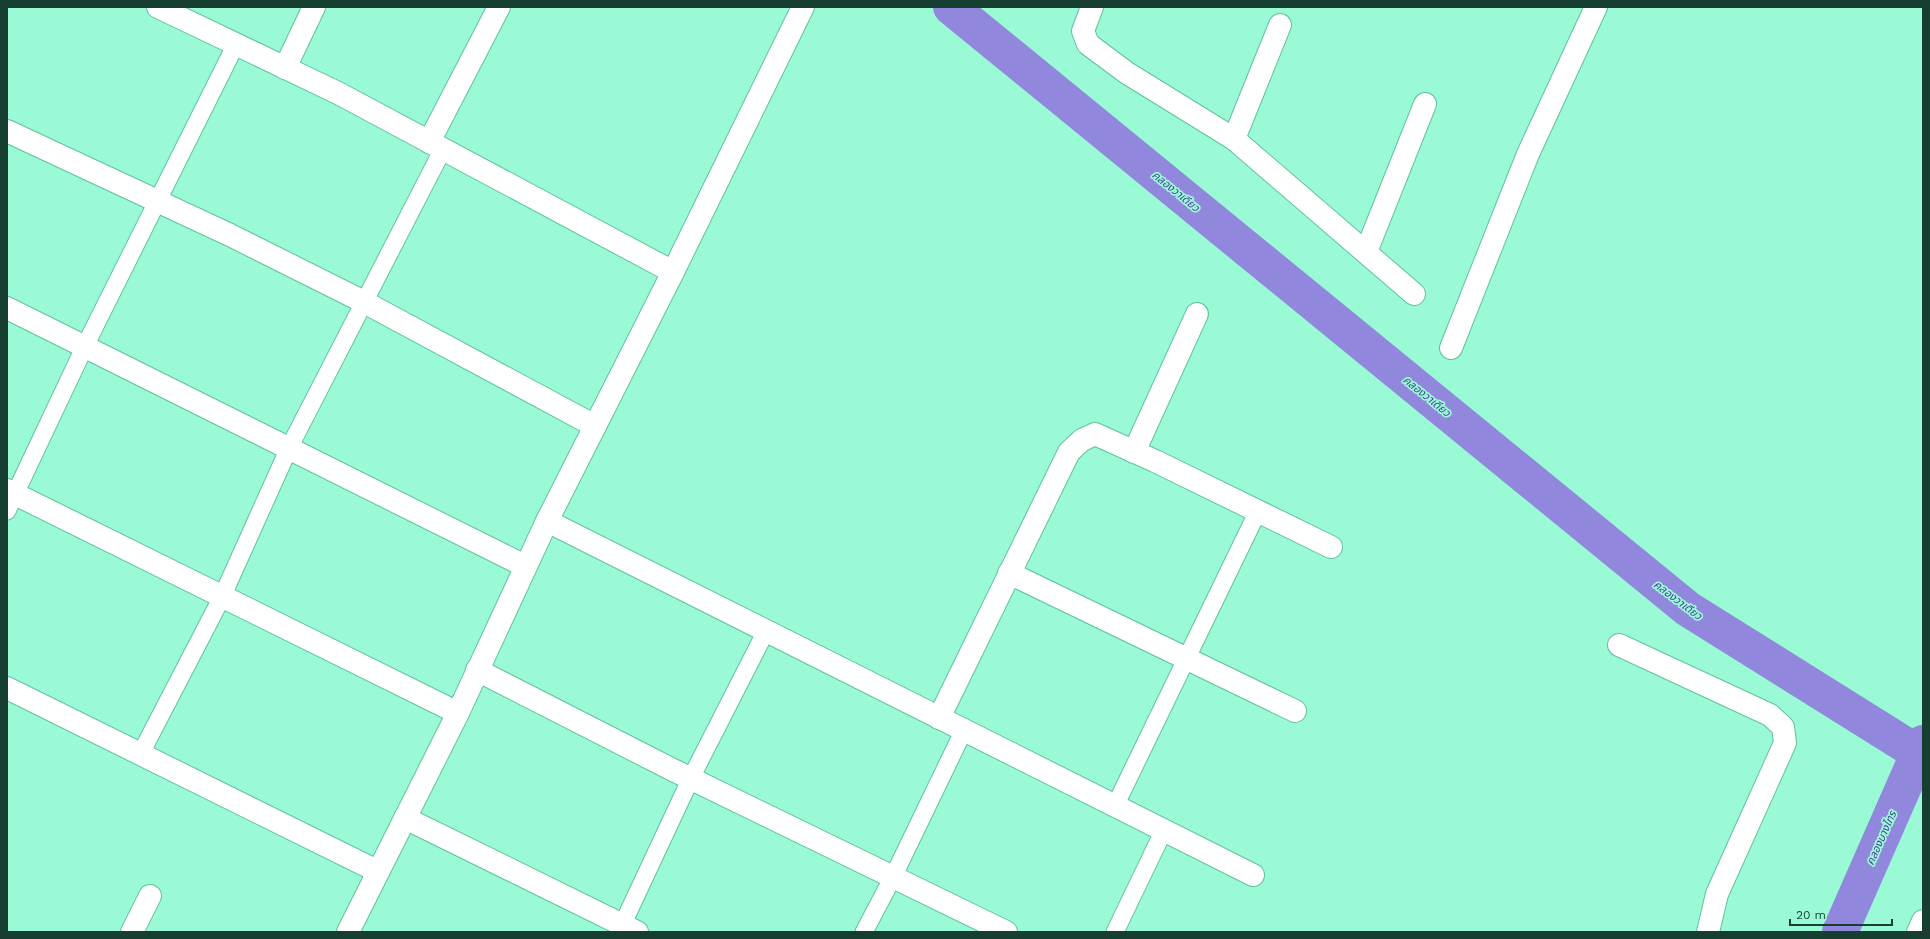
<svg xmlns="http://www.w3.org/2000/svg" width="1930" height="939" viewBox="0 0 1930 939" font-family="'Work Sans','Noto Sans Thai',sans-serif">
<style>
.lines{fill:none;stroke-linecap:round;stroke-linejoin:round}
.canal{stroke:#9188dd;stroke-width:36}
.service-casing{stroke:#60c29e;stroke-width:19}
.minor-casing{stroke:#60c29e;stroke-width:24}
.service{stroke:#fff;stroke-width:17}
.minor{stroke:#fff;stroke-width:22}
.labels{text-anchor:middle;stroke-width:3.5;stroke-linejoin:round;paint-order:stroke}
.water-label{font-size:11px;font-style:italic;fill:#4f3c9e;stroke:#99fad5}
</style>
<rect width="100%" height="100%" fill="#99fad5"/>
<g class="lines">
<!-- canal -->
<g class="canal">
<polyline points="951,7 1688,609 1923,756"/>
<polyline points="1840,932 1923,743"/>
</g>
<defs>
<g id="service">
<polyline points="7,511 85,346 236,44"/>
<polyline points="140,755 222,597 289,448 443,149"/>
<polyline points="1115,806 1258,511"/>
<polyline points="619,932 691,778 766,631"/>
<polyline points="864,932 893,877 964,730"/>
<polyline points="1115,932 1164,830"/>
</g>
<g id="minor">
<polyline points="158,7 338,93 673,272"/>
<polyline points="1092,7 1083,31 1088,44 1127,73 1234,139 1414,294"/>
<polyline points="285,68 314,7"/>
<polyline points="7,131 230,235 364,302 595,426"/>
<polyline points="1234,139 1280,25"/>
<polyline points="429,142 499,7"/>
<polyline points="1366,252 1425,104"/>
<polyline points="7,308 525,566"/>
<polyline points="1451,348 1528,154 1596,7"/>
<polyline points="1134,452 1197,314"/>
<polyline points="7,490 458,713"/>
<polyline points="547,521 1253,875"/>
<polyline points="1009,573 1295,711"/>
<polyline points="1619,645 1770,715 1783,727 1785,743 1717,894 1708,932"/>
<polyline points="477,670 671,769 1006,932"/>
<polyline points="7,688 377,871"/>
<polyline points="939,718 1069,452 1082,440 1095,434 1155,461 1331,547"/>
<polyline points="405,818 637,932"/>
<polyline points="132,932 150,896"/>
<polyline points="348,932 458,713 547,521 673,272 803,7"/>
<polyline points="1918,932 1923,921"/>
</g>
</defs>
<!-- service casing -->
<use href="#service" class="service-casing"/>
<!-- minor casing -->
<use href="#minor" class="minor-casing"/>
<!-- service -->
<use href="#service" class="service"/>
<!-- minor -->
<use href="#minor" class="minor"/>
</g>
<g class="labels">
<!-- water labels -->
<g class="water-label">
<text transform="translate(1176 191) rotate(39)" y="4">คลองวาเดียว</text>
<text transform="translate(1427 396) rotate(39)" y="4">คลองวาเดียว</text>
<text transform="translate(1678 600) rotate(37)" y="4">คลองวาเดียว</text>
<text transform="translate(1881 838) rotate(-66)" y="4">คลองบางไทร</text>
</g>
</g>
<!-- border -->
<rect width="1930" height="939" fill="none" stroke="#163f31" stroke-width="16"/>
<!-- scale -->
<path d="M1790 919v6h102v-6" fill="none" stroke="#163f31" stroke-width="2"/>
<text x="1796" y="919" font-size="12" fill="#163f31" stroke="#99fad5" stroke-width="3" paint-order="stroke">20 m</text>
</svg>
